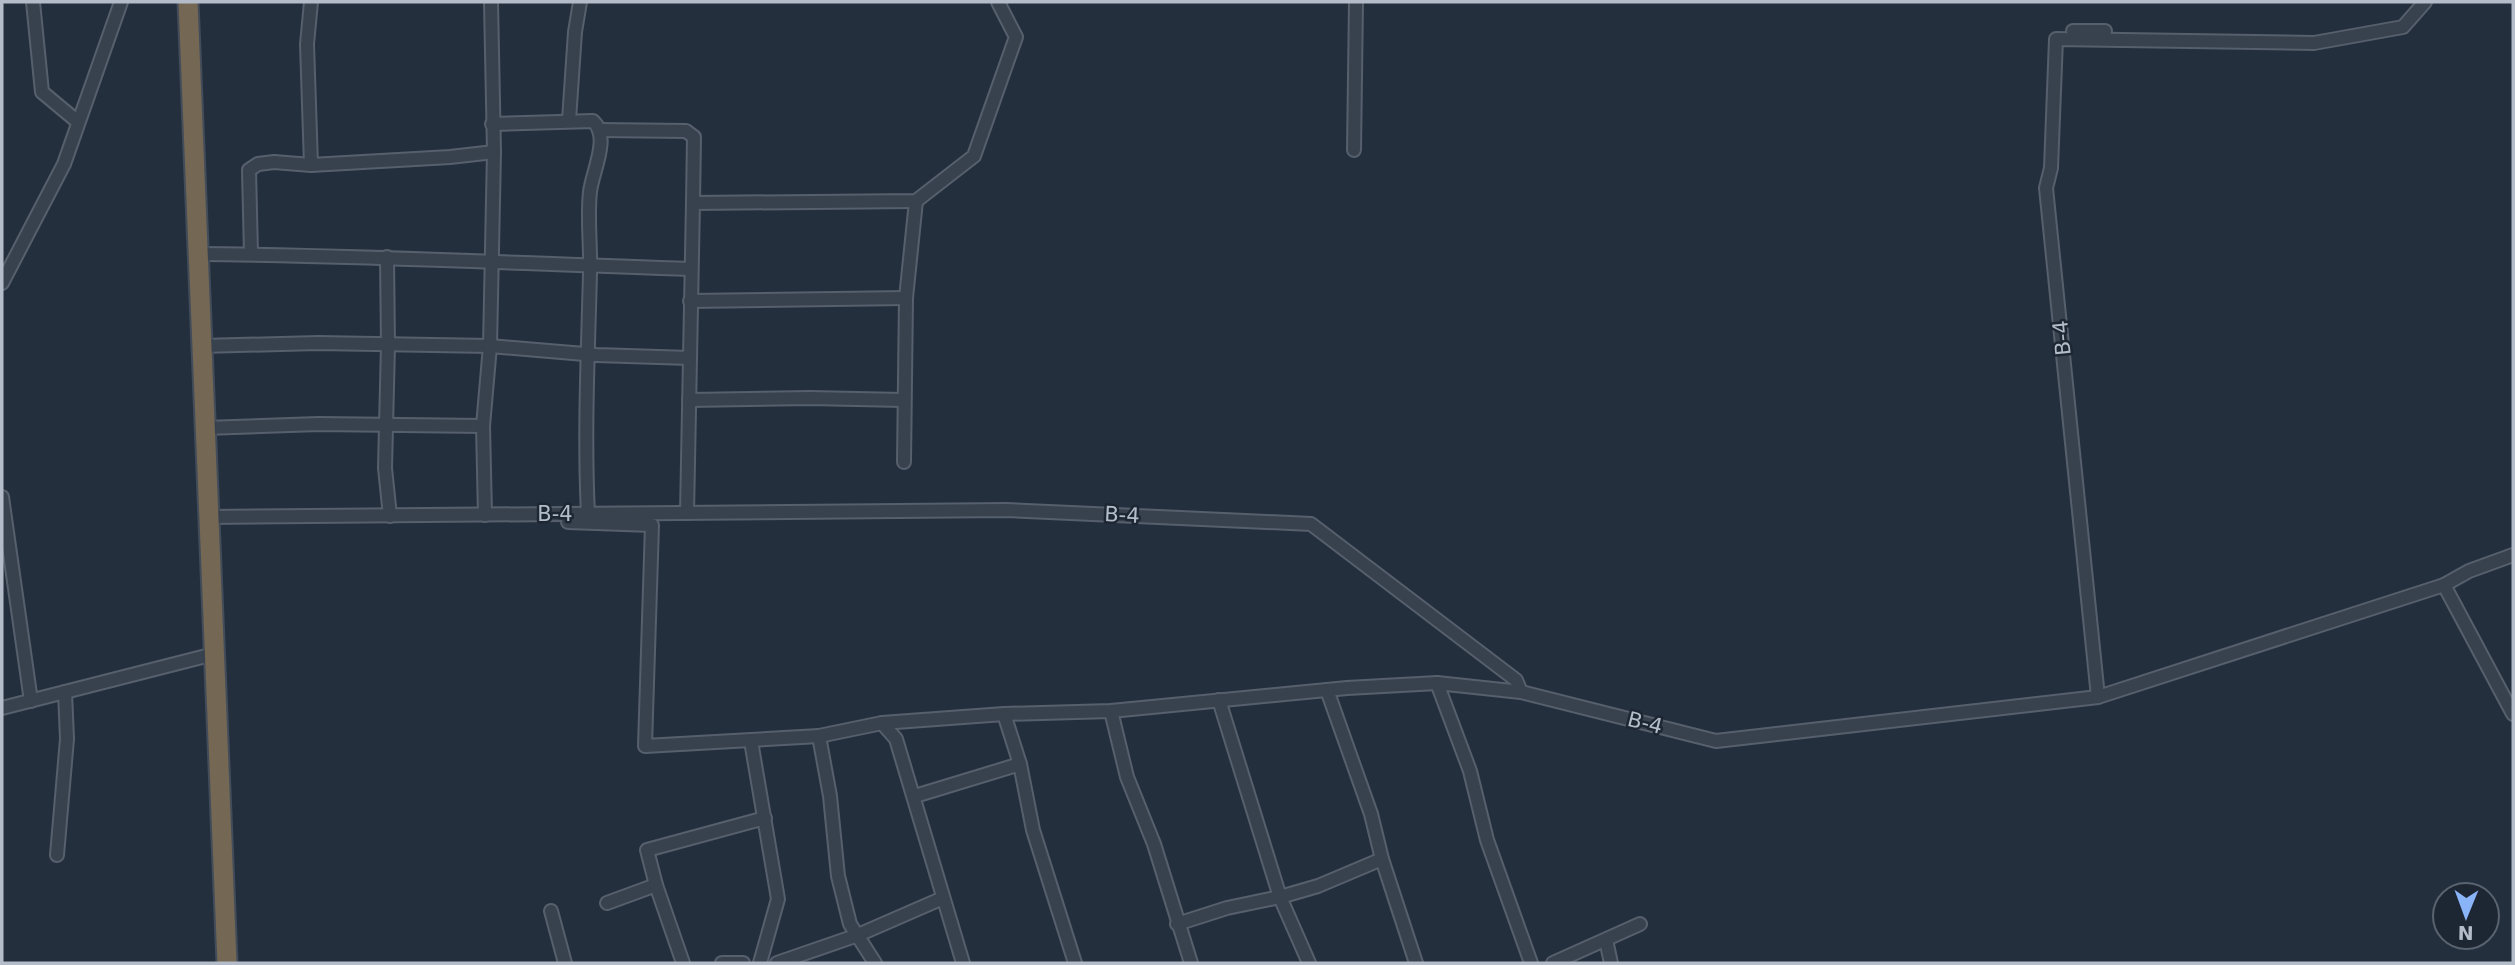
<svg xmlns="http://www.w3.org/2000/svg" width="2515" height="965" viewBox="0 0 2515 965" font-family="'DejaVu Sans',sans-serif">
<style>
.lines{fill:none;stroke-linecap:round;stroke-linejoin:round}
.minor-casing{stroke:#565f6c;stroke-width:16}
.highway-casing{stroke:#434c59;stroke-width:23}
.minor{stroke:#38414e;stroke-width:12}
.highway{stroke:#746855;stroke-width:19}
.labels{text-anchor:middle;stroke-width:5;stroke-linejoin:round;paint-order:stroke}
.street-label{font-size:21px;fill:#b4bcc9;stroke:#1d2633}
</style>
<rect width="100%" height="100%" fill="#242f3e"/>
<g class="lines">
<defs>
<g id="minor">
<polyline points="33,2 42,92 78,122"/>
<polyline points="2073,31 2105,31"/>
<polyline points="569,120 575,32 580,2"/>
<path d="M 492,124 L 593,121 C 611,137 592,172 590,192 C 587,219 591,246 590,273 C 588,353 584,434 588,514"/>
<polyline points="599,130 686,131 694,137 693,203"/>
<polyline points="1354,150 1356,2"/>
<polyline points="311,165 307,44 311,2"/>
<path d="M 198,254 C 363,255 526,264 691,269"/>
<polyline points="251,254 249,170 258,164 274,162 311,165 450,157 494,152"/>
<polyline points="387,257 388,345 385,468 390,516"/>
<polyline points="2,283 64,164 121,2"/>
<polyline points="690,301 906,298"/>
<polyline points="202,346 318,343 490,346 596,355 690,358"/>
<polyline points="689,400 810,398 904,400"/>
<polyline points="205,428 319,424 483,426"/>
<polyline points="904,462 906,298 916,201"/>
<polyline points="2,497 31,701"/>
<polyline points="687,513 693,203 916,201 974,156 1016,37 998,2"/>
<polyline points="485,515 483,426 490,346 494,152 491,2"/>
<polyline points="209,517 1007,510 1311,524 1516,680 1521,692 1716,741 2098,697 2046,188 2051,168 2056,39 2314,43 2403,27 2425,2"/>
<polyline points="568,522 652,525 645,746 819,736 882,723 1004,714 1111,711 1347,688 1437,683 1521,692"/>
<polyline points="2444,585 2513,714"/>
<polyline points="1437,683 1470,771 1487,840 1531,963"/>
<polyline points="1327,690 1371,814 1382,859 1416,963"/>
<polyline points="2098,697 2444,585 2469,571 2513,555"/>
<polyline points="1219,700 1280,897 1309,963"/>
<polyline points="2,708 214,654"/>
<polyline points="1111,711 1127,777 1154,844 1191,963"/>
<polyline points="1004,714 1020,764 1033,830 1075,963"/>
<polyline points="882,723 896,739 963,963"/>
<polyline points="819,736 830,796 838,876 850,924 875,963"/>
<polyline points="751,741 778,899 760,963"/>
<polyline points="915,796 1020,764"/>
<polyline points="57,855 67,739 65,692"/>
<polyline points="607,903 656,885"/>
<polyline points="551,911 565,963"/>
<polyline points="1177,924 1227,908 1280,897 1318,886 1382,859"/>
<polyline points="1606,940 1611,963"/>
<polyline points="683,963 656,885 647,850 765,818"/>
<polyline points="722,963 743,963"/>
<polyline points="777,963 858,935 943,898"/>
<polyline points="1553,963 1640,924"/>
</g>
<polyline id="highway" points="188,2 227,963"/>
</defs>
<!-- minor casing -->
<use href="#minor" class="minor-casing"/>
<!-- highway casing -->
<use href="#highway" class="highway-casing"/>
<!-- minor -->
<use href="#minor" class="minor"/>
<!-- highway -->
<use href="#highway" class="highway"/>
</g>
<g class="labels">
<!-- street labels -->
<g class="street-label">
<text transform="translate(2062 338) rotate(-96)" y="7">B-4</text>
<text x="555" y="521">B-4</text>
<text transform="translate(1122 515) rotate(3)" y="7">B-4</text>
<text transform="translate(1645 723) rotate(14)" y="7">B-4</text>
</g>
</g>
<!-- border -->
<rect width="2515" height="965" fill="none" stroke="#b4bcc9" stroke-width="7"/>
<!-- north arrow -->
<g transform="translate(2466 916) rotate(181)"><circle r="33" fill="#1d2633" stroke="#59626f" stroke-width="2"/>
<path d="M0-5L12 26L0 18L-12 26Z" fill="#8ab4f8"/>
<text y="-10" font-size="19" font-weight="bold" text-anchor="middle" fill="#b4bcc9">N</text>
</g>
</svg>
